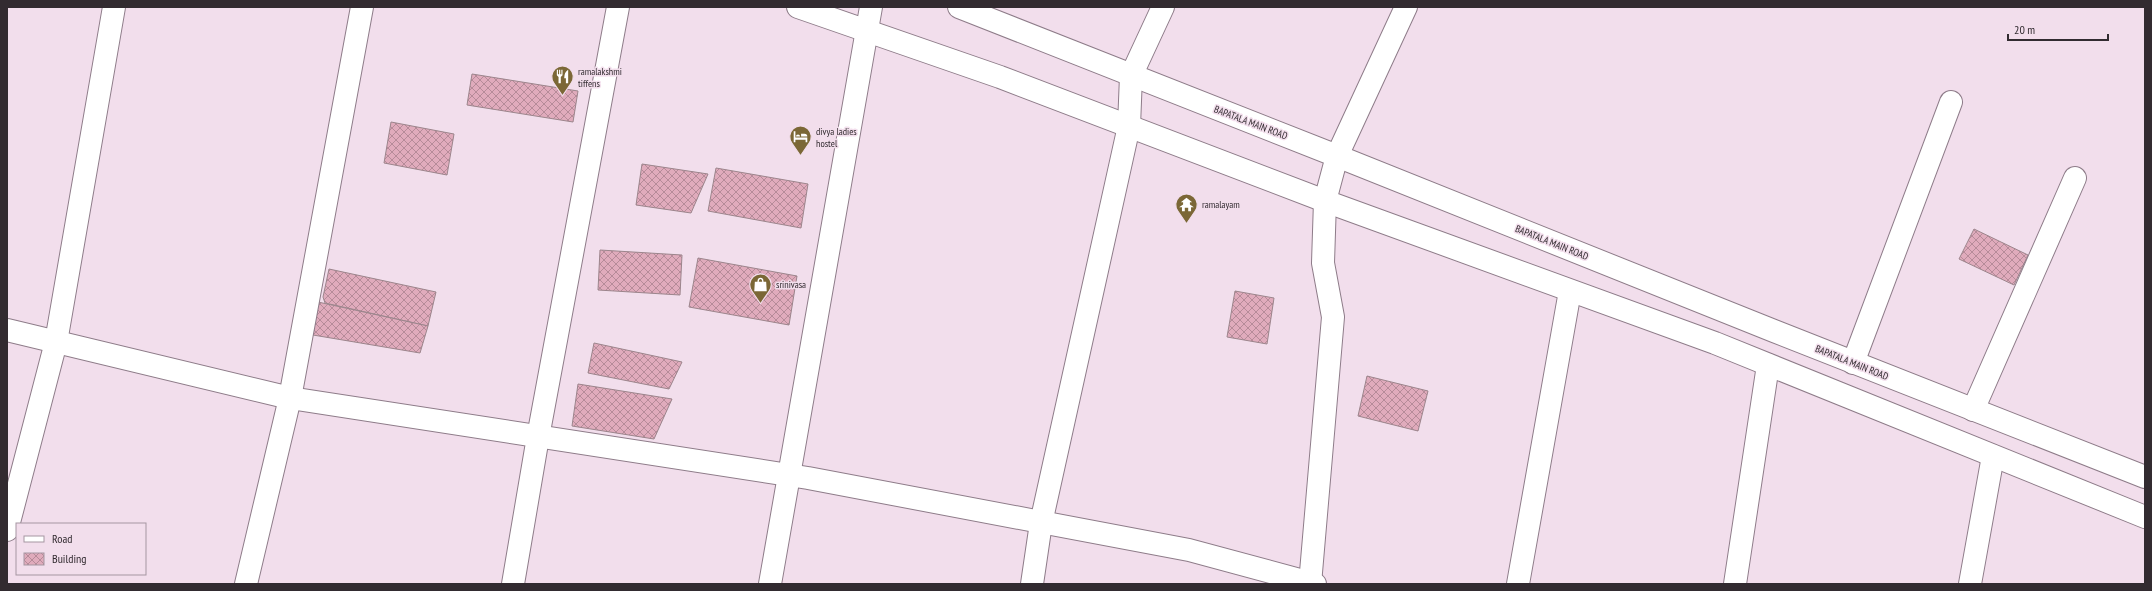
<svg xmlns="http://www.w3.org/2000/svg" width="2152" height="591" viewBox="0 0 2152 591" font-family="'PT Sans Narrow',sans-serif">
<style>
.building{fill:url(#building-cross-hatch);stroke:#9c858c}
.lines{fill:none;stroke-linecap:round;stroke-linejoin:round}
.minor-casing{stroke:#8e7c89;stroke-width:24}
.secondary-casing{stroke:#8e7c89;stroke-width:24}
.minor{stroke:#fff;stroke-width:22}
.secondary{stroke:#fff;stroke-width:22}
.labels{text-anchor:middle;stroke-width:3;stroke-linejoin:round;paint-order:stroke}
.poi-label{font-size:10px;fill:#322b30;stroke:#f2deec;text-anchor:start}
.street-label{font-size:10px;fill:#322b30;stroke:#f2deec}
</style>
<defs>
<pattern id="building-cross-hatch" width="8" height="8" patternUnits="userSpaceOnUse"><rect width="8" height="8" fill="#e0abbc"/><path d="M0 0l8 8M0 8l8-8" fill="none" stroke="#b68b99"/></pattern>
</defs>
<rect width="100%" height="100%" fill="#f2deec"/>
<!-- building -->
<g class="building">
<polygon points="472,74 578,91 573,122 467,105"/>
<polygon points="391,122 454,134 447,175 384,163"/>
<polygon points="642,164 708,174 691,213 636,205"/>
<polygon points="716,168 808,184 801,228 708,211"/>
<polygon points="1974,229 2028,255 2014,285 1959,259"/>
<polygon points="600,250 682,255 680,295 598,290"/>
<polygon points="698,258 797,276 789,325 689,307"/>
<polygon points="329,269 436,292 428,326 325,303 323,297"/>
<polygon points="1235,291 1274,298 1267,344 1227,337"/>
<polygon points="318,302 428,326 420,353 313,335"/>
<polygon points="594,343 682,362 669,389 588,373"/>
<polygon points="1367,376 1428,391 1418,431 1358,416"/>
<polygon points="578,384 672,399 654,439 572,426"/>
</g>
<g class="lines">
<defs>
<g id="minor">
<polyline points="7,330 290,398 808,478 1189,550 1315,584"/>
<polyline points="1853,363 1951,102"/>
<polyline points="1973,410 2075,178"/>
<polyline points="7,530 56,342 114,7"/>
<polyline points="246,584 290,398 362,7"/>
<polyline points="513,584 538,437 618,7"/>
<polyline points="770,584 871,7"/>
<polyline points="1032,584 1041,523 1129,126 1131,76 1163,7"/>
<polyline points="1310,584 1333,317 1323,263 1325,201 1337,156 1406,7"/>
<polyline points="1518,584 1570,291"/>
<polyline points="1735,584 1768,365"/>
<polyline points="1970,584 1993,456"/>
</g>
<g id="secondary">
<polyline points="798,7 1000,77 1325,201 1715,343 2145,517"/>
<polyline points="959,7 1337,156 1774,331 2145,477"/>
</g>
</defs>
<!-- minor casing -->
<use href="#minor" class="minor-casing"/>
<!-- secondary casing -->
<use href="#secondary" class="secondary-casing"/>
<!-- minor -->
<use href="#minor" class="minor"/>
<!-- secondary -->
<use href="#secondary" class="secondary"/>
</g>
<!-- icons -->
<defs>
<symbol id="restaurant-pin" viewBox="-11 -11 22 30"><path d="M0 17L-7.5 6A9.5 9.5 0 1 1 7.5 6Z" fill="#7b6736" stroke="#f2deec"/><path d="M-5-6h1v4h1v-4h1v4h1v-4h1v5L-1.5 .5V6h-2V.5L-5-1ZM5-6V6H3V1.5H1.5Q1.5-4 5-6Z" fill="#fff"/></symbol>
<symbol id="hotel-pin" viewBox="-11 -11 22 30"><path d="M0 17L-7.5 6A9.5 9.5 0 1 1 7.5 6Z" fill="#7b6736" stroke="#f2deec"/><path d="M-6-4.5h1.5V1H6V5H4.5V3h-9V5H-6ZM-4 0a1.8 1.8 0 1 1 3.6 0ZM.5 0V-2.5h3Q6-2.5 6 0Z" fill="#fff"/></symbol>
<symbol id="temple-pin" viewBox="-11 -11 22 30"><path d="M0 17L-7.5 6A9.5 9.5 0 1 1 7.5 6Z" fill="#7b6736" stroke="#f2deec"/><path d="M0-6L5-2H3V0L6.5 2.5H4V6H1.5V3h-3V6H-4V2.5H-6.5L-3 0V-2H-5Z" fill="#fff"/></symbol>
<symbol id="shop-pin" viewBox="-11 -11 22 30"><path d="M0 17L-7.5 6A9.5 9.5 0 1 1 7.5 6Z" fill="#7b6736" stroke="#f2deec"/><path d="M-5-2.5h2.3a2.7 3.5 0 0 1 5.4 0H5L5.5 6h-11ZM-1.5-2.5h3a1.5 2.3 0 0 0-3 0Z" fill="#fff"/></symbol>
</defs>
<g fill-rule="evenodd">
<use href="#restaurant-pin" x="550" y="64" width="25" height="34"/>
<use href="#hotel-pin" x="788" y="124" width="25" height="34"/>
<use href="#temple-pin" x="1174" y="192" width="25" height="34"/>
<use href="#shop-pin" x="748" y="272" width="25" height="34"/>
</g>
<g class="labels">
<!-- poi labels -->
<g class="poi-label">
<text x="578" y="75">ramalakshmi<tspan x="578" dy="12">tiffens</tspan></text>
<text x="816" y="135">divya ladies<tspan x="816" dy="12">hostel</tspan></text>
<text x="1202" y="208">ramalayam</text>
<text x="776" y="288">srinivasa</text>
</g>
<!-- street labels -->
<g class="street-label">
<text transform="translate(1251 122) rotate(21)" y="4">BAPATALA MAIN ROAD</text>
<text transform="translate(1552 242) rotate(22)" y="4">BAPATALA MAIN ROAD</text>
<text transform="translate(1852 362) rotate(22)" y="4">BAPATALA MAIN ROAD</text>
</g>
</g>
<!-- border -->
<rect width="2152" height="591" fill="none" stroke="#322b30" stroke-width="16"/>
<!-- legend -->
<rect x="16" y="523" width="130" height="52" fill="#f2deec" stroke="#a596a1"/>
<rect x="24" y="536" width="20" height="6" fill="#ffffff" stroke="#a596a1"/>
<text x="52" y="543" font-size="12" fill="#322b30">Road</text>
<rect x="24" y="553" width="20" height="12" fill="url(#building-cross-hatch)" stroke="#a596a1"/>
<text x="52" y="563" font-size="12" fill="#322b30">Building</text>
<!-- scale -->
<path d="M2008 34v6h100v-6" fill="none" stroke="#322b30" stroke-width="2"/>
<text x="2014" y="34" font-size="12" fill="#322b30" stroke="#f2deec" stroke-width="3" paint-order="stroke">20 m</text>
</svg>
